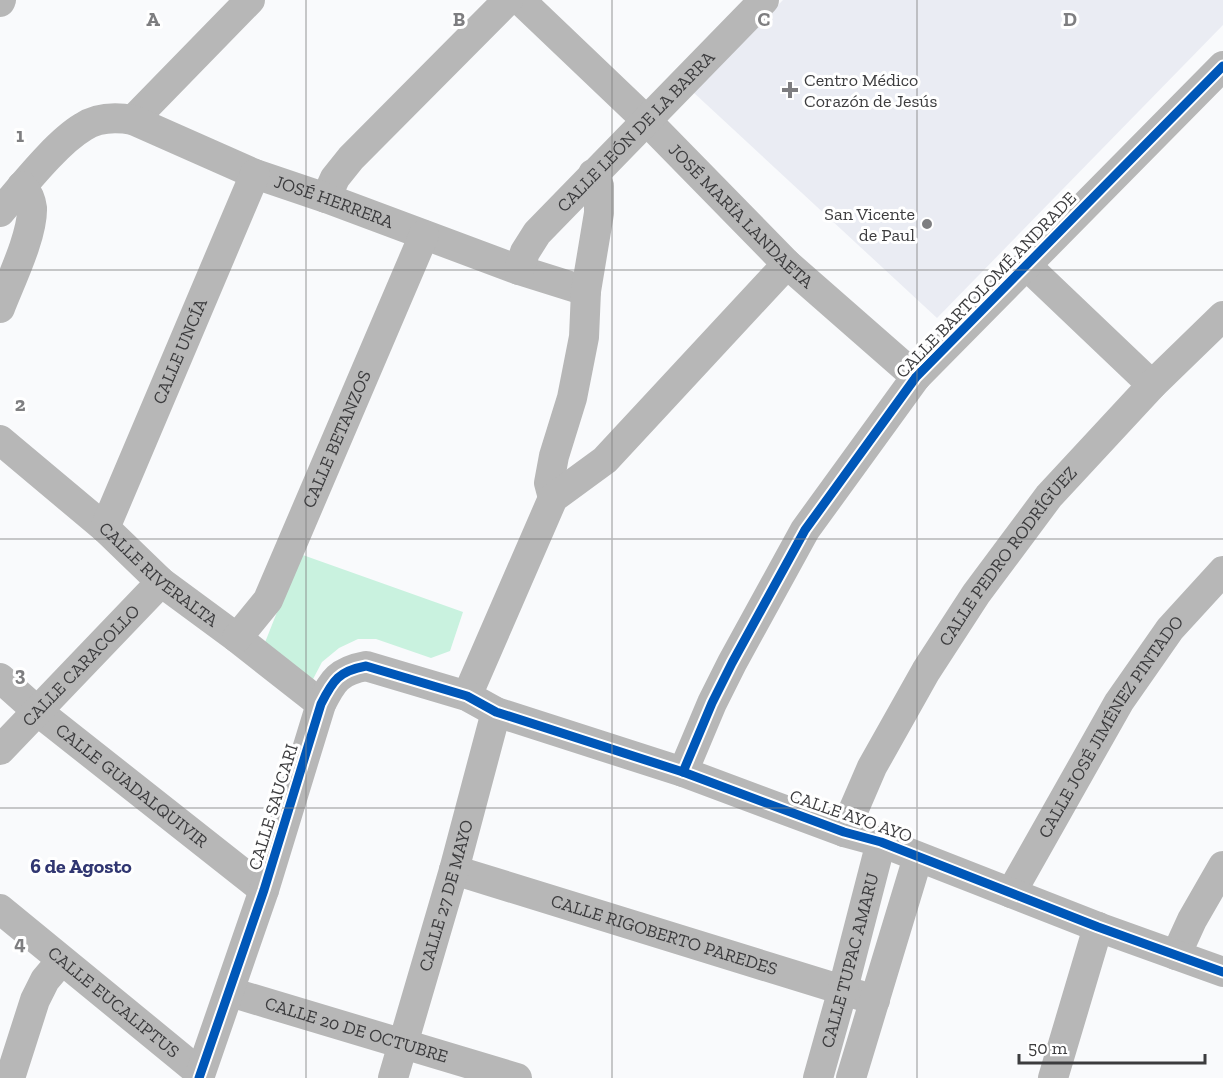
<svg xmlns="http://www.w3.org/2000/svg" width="1223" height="1078" viewBox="0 0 1223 1078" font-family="'Zilla Slab',serif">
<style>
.built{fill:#eaecf3}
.green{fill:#c9f2df}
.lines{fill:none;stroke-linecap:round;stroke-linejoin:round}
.minor{stroke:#b7b7b7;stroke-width:30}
.cycleway-casing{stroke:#fff;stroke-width:13}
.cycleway{stroke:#0057b8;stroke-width:9}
.grid{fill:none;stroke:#7e7e80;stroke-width:1.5;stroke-opacity:0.55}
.poi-dot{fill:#7e7e80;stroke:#fff;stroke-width:2}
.labels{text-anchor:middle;stroke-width:6;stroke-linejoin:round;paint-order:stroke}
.poi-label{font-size:18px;fill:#3c3c3e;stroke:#fff;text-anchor:start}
.street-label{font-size:18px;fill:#3c3c3e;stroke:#fff}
.neighbourhood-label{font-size:20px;font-weight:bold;fill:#303671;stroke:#fff}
.grid-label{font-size:20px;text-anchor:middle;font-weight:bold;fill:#7e7e80;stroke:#fff;stroke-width:6;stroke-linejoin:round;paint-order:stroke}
</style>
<rect width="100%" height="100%" fill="#f9fafc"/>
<!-- built -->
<polygon class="built" points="783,0 1223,0 1223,25 937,318 693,92"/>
<!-- green -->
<polygon class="green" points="300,554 463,612 450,651 431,658 376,639 358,639 339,648 322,662 312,681 264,645"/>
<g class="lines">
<!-- minor -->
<g class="minor">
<path id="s1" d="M 520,0 L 647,121 L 787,264 L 916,377"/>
<polyline points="0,2 1,0"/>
<polyline points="133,120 250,0"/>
<polyline points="326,198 335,178 351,158 508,0"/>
<path id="s2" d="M 0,212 C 22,187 56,143 83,127 C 98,117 116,117 133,120 L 255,174 L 326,198 L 519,270 L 586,291"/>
<polyline points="1027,266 1152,385"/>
<path id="s3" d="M 519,270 L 525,252 L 537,233 L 764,0"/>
<path d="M 0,308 C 10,282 33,235 32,208 C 31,199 28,193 22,186"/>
<path id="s4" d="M 0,440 L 105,528 L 161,582 L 237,638 L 321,704"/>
<polyline points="553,498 549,483 554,456 572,398 584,337 586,291 599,213 599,186 593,174"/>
<path id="s5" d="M 105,528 L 255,174"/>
<path id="s6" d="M 237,638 L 268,600 L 424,235"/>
<path id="s7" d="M 0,678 L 36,710 L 264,890"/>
<polyline points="467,696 553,498 605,460 787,264"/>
<path id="s8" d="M 0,750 L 161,582"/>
<polyline points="683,772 712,703 732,663 805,530 916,377 1223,66"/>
<path id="s9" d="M 844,832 L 872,767 L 926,671 L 976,594 L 1049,496 L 1152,385 L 1223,316"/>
<path id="s10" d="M 454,870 L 875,1000"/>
<path id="s11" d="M 1011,893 L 1119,702 L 1170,629 L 1223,571"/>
<path id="s12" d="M 0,909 L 200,1073"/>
<polyline points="1176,955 1192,920 1223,866"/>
<path id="s13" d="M 230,992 L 517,1078"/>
<polyline points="10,1078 35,1000 45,980 61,961"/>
<path d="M 199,1078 L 264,890 L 321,704 C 333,680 339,671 366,666 L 467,696 L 496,712 L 683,772 L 844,832 L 881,842 L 1098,927 L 1223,972"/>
<path id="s14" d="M 393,1078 L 454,870 L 496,712"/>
<path id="s15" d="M 818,1078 L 843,989 L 881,842"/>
<polyline points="851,1078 918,857"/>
<polyline points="1053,1078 1098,927"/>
</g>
<defs>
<g id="cycleway">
<polyline points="683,772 712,703 732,663 805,530 916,377 1223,66"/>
<path d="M 199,1078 L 264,890 L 321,704 C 333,680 339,671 366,666 L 467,696 L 496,712 L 683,772 L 844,832 L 881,842 L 1098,927 L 1223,972"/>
</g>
</defs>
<!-- cycleway casing -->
<use href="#cycleway" class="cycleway-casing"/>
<!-- cycleway -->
<use href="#cycleway" class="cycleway"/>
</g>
<!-- grid -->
<path class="grid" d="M 306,0 L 306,1078M 612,0 L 612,1078M 917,0 L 917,1078M 0,270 L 1223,270M 0,539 L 1223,539M 0,808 L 1223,808"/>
<!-- markers -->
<g class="poi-dot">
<path d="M787 81h6v6h6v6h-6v6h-6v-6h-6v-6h6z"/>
<circle cx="927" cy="224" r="6"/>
</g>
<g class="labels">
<!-- poi labels -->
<g class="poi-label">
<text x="804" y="86">Centro Médico<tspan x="804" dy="21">Corazón de Jesús</tspan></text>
<text x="915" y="220" text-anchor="end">San Vicente<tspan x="915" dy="21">de Paul</tspan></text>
</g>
<!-- street labels -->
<g class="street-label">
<text dy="6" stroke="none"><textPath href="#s3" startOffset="183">CALLE LEÓN DE LA BARRA</textPath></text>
<text dy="6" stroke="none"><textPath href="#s2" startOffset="388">JOSÉ HERRERA</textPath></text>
<text dy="6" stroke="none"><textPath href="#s1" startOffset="309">JOSÉ MARÍA LANDAETA</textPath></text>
<text transform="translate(986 285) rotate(-46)" y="6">CALLE BARTOLOMÉ ANDRADE</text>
<text dy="6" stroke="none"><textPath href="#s5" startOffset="192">CALLE UNCÍA</textPath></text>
<text dy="6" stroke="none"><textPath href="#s6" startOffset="224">CALLE BETANZOS</textPath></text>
<text dy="6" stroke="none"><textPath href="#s9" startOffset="322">CALLE PEDRO RODRÍGUEZ</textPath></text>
<text dy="6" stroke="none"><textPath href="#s4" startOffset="208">CALLE RIVERALTA</textPath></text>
<text dy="6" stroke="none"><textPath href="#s8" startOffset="117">CALLE CARACOLLO</textPath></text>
<text dy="6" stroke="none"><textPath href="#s11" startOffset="194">CALLE JOSÉ JIMÉNEZ PINTADO</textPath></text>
<text dy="6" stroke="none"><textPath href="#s7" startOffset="170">CALLE GUADALQUIVIR</textPath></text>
<text transform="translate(273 807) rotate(-73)" y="6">CALLE SAUCARI</text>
<text transform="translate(851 816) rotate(19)" y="6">CALLE AYO AYO</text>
<text dy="6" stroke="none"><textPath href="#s14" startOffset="190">CALLE 27 DE MAYO</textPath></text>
<text dy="6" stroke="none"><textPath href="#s10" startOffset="220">CALLE RIGOBERTO PAREDES</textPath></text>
<text dy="6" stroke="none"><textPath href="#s15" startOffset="122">CALLE TUPAC AMARU</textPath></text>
<text dy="6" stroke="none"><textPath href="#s12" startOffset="147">CALLE EUCALIPTUS</textPath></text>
<text dy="6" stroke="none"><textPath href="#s13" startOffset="132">CALLE 20 DE OCTUBRE</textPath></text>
</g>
<!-- neighbourhood labels -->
<g class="neighbourhood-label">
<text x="81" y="873">6 de Agosto</text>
</g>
</g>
<g class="grid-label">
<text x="153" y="26">A</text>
<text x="459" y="26">B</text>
<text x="764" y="26">C</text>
<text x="1070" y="26">D</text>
<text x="20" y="142">1</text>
<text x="20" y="411">2</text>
<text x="20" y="681">3</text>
<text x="20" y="950">4</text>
</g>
<!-- scale -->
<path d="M1019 1054v9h186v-9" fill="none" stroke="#3c3c3e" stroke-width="3"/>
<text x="1028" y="1054" font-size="18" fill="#3c3c3e" stroke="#ffffff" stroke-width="4.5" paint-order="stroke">50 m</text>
</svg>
